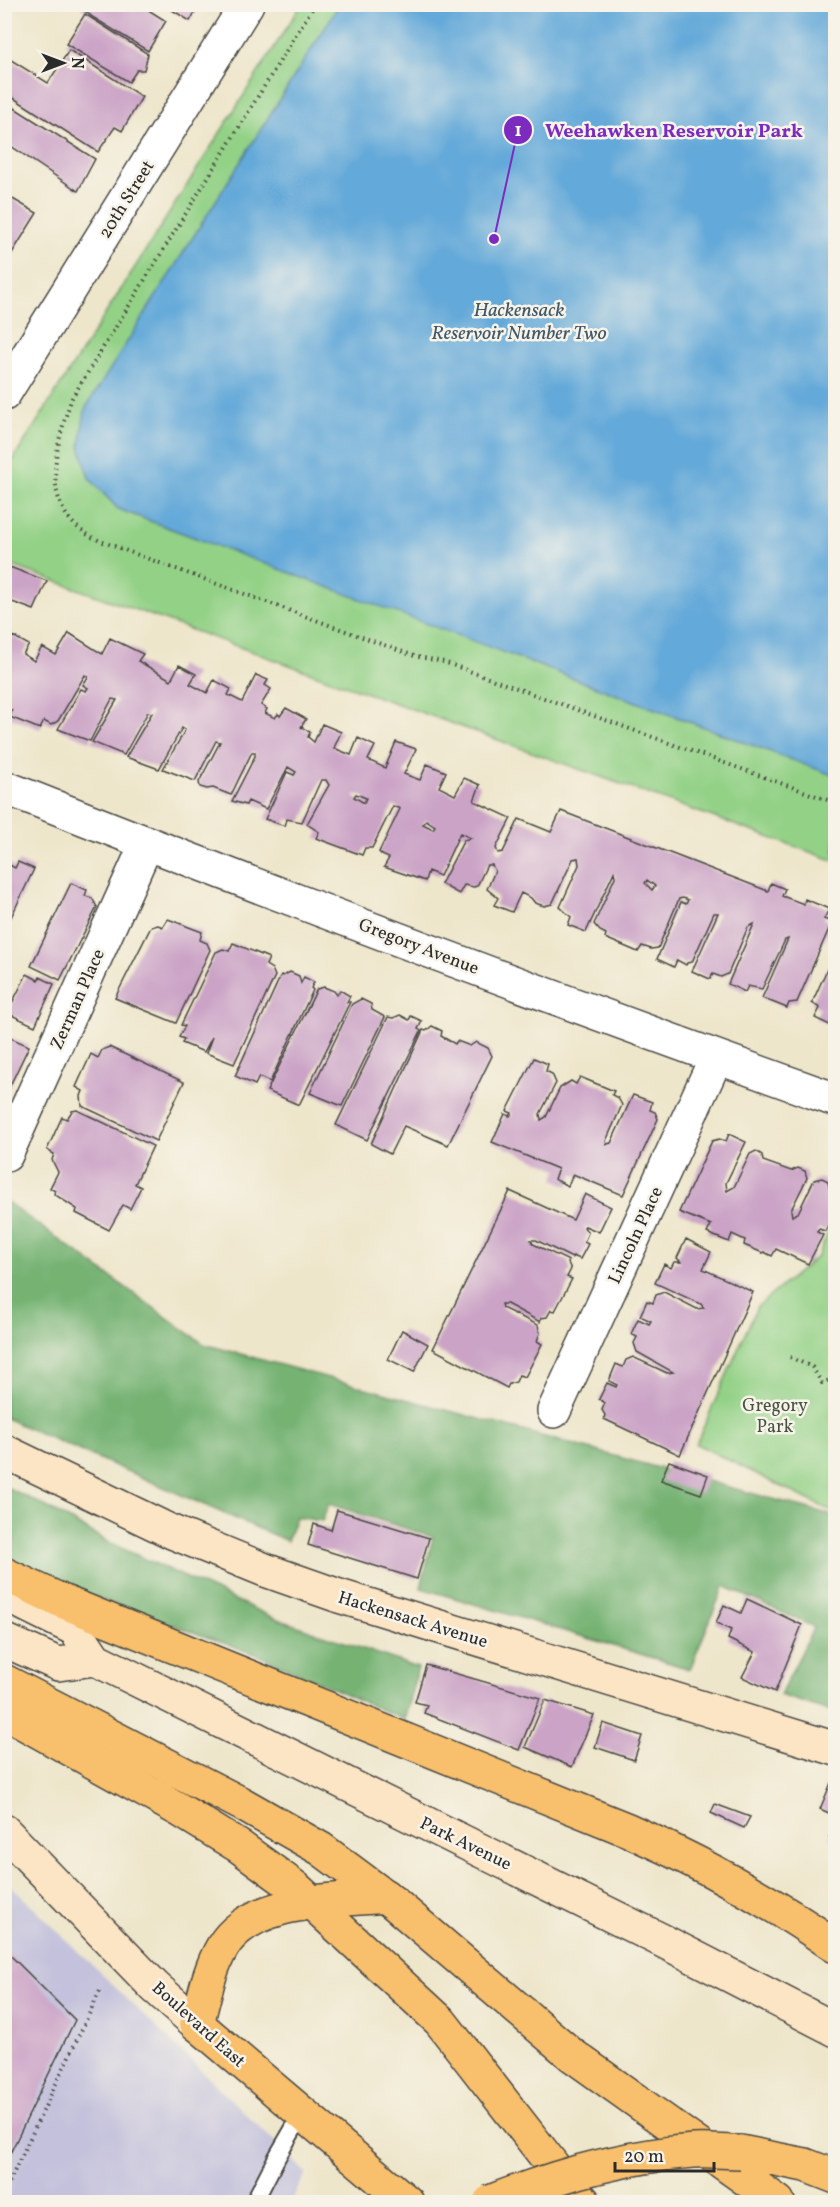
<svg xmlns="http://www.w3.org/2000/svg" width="840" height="2207" viewBox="0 0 840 2207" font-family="Vollkorn,serif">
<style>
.industrial{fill:#c3c1db}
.green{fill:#93d186;stroke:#5f7e58;stroke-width:1.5}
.forest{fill:#76b373;stroke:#506f4f;stroke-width:1.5}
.water{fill:#63a9d9;stroke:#476a82;stroke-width:1.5}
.building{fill:#caa3c6;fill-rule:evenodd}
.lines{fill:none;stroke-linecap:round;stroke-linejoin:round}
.service-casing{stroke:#484743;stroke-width:20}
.minor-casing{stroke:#484743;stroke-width:36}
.tertiary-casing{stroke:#484743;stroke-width:36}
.secondary-casing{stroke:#484743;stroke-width:36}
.primary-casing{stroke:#484743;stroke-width:36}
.motorway-casing{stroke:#484743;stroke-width:36}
.path{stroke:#484743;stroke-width:4;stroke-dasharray:1.5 4.5;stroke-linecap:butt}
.service{stroke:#fff;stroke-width:16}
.minor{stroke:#fff;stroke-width:33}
.tertiary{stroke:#fff;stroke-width:33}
.secondary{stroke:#fce5c4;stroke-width:33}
.primary{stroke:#f8bf6c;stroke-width:33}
.motorway{stroke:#f8bf6c;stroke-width:33}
.motorway-bridge-casing{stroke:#484743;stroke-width:36;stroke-linecap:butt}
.motorway-bridge{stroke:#f8bf6c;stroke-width:33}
.labels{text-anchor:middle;stroke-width:5;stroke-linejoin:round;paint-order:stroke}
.street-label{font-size:18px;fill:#2b2b2b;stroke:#f7f3e8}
.park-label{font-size:18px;fill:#455442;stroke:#f7f3e8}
.water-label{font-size:20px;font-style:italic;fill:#3f5768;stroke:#f7f3e8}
.leader{fill:none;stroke:#7b2cbf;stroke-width:2}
.callout-dot{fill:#7b2cbf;stroke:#f7f3e8;stroke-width:2}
.mark-label{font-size:18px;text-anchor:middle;font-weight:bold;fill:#fff}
.callout-label{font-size:20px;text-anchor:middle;font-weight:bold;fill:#7b2cbf;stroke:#f7f3e8;stroke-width:5;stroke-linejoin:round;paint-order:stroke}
</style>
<rect width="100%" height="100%" fill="#f7f3e8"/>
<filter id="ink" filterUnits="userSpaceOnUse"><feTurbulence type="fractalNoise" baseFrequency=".0167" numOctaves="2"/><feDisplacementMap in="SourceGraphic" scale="12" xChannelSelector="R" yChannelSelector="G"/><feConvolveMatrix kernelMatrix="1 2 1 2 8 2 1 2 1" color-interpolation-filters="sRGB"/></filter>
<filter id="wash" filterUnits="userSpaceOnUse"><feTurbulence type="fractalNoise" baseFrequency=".008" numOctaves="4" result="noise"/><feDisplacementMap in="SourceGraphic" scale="24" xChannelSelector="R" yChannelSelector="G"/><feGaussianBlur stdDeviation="1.35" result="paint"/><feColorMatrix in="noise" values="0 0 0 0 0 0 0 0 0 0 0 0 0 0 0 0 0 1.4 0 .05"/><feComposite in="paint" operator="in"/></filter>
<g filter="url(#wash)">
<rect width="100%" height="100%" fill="#eee6cb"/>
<!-- industrial -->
<polygon class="industrial" points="4,1879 306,2173 291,2202 5,2202"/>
<!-- green -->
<g class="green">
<polygon points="301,5 835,5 835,861 5,563 4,474"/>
<polygon points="835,1216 835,1513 696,1444 757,1307 818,1256"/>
</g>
<!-- forest -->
<g class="forest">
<polygon points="4,1200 204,1344 828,1514 836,1521 835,1713 780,1695 814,1627 724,1586 690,1669 421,1588 433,1537 329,1504 322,1521 296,1517 287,1541 5,1418"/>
<polygon points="4,1486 45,1506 108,1542 272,1617 418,1668 404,1720 260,1656 27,1573 5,1561"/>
</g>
<!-- water -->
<polygon class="water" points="339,5 835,5 835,776 118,509 89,478 80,446 85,409"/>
<g id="blocks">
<!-- building -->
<g class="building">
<polygon points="83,4 139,4 166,21 148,51 94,18 81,8"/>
<polygon points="162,4 200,4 190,21"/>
<polygon points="85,14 148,54 144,70 137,70 129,82 66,44"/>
<polygon points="69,50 142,97 122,131 115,127 98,152 4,92 4,63 8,58 48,83"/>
<polygon points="5,102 95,159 78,191 5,142"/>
<polygon points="4,194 37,213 4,266"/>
<polygon points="4,565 47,581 34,610 4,599"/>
<path d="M 69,633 L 102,654 L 110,638 L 143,654 L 138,661 L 171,680 L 179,665 L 196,674 L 190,684 L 207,693 L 214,680 L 231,689 L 228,695 L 242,702 L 256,675 L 268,680 L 265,685 L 271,689 L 261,705 L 267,709 L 265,713 L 275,718 L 278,714 L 280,716 L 286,708 L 306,719 L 301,727 L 310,732 L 308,737 L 314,742 L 322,724 L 341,732 L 334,748 L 351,755 L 358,738 L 375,746 L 368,760 L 385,768 L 396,742 L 416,749 L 404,774 L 420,780 L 427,764 L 446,772 L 439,787 L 455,795 L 464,778 L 480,785 L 474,801 L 511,818 L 496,848 L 498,853 L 503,852 L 519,819 L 551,832 L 561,811 L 768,891 L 771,883 L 785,889 L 782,896 L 804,904 L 805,899 L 829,909 L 824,919 L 832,922 L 797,1002 L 789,1003 L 787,1008 L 762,998 L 788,939 L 785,940 L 762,989 L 748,986 L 745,992 L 728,984 L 754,924 L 748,927 L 728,974 L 721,977 L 713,974 L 710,979 L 692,971 L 718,913 L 714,913 L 692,962 L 687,963 L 686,965 L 677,960 L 674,967 L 657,959 L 681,902 L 686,904 L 688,900 L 683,898 L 679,899 L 658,948 L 651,949 L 642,946 L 638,952 L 605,938 L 606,934 L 600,931 L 594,924 L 615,877 L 614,872 L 586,932 L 568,925 L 571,917 L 560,907 L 579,865 L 578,858 L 573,859 L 552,904 L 544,906 L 535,903 L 531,898 L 521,893 L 512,912 L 494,905 L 498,898 L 487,889 L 495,871 L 492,865 L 487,865 L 477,886 L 474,887 L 464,885 L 459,894 L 441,884 L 464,840 L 471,838 L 460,833 L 440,876 L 428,871 L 425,881 L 384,867 L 389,858 L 382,855 L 379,852 L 400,809 L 393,806 L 372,848 L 365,848 L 362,855 L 316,838 L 319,832 L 307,824 L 329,785 L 326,780 L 321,780 L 302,822 L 287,819 L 285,826 L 265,819 L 287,772 L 294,775 L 296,772 L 288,767 L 266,809 L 248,801 L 246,805 L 232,801 L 255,756 L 255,752 L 252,752 L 231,795 L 213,788 L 207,789 L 200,787 L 199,782 L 220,742 L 216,741 L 195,781 L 163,769 L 185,730 L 182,728 L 159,769 L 126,757 L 152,713 L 148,712 L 124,755 L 92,742 L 117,700 L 112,699 L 90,741 L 58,729 L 81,689 L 86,691 L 88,688 L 83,685 L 88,677 L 85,675 L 58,721 L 51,725 L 44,721 L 40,729 L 10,717 L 12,711 L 4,708 L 4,650 L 13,636 L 29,645 L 23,654 L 34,661 L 42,647 L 56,655 ZM 356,794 L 366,798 L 364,803 L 354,797 ZM 426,820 L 435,826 L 433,829 L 423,824 ZM 647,880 L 655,886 L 652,890 L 645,883 Z"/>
<polygon points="4,862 15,868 18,862 34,869 4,932"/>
<polygon points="71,883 87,890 85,896 92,898 97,907 60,980 31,966"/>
<polygon points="168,919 202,932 200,940 207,943 210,950 176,1023 115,998 151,927 158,925 163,927"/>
<polygon points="233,943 269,958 266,965 272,969 275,976 234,1064 206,1053 212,1037 204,1052 182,1043 184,1039 179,1037 185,1026 181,1025 216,952 223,949 229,951"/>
<polygon points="836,949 836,1028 815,1018 820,1008 812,1003"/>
<polygon points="290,972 299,976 301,983 304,977 314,982 311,988 313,990 270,1082 259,1077 255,1085 235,1076 281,975 283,976"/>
<polygon points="27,974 38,980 40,977 54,984 35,1026 7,1013"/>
<polygon points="324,987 334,991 337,995 340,990 350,996 347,1002 350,1002 299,1105 267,1091 317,989"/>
<polygon points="361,999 371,1004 372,1010 385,1017 342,1106 310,1093 352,1004"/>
<polygon points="400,1015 409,1020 411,1016 422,1021 418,1029 421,1031 367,1140 336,1125 388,1017 393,1018"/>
<polygon points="432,1026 442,1031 441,1036 455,1044 457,1041 470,1046 476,1042 488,1048 492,1056 448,1145 404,1126 390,1154 371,1144 423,1030 426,1031"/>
<polygon points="4,1035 29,1046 4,1098"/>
<polygon points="109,1047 184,1082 156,1141 82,1106 81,1096 83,1091 76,1087 91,1054 98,1058 102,1050"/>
<polygon points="534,1058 548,1064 546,1071 552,1074 556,1083 540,1114 541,1120 546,1117 560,1088 571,1081 576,1084 580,1077 614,1091 612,1095 618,1098 622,1105 606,1141 607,1144 611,1143 633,1095 652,1102 650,1110 655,1112 658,1119 623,1195 573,1174 568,1186 554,1179 558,1169 492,1142 505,1114 510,1116 512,1113 507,1111"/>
<polygon points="77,1110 153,1146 135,1184 141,1187 130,1209 123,1205 109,1230 76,1213 77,1209 54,1194 55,1191 50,1188 58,1172 52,1160 54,1154 47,1150 62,1117 67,1119 72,1111"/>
<polygon points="729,1134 746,1142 726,1183 727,1191 734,1187 750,1154 756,1151 762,1155 763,1161 791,1171 798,1168 805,1171 807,1178 791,1210 792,1216 798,1213 814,1180 822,1178 828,1181 829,1187 836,1190 836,1210 825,1231 819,1229 817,1232 823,1235 808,1264 776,1249 772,1256 764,1252 763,1253 744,1245 745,1240 732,1234 729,1242 707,1233 711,1225 679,1212 712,1141 719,1139 726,1141"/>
<polygon points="510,1191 573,1220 585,1194 611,1207 599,1232 585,1226 584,1227 588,1233 584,1242 588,1244 580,1259 573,1256 572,1258 536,1240 531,1240 533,1244 569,1261 568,1263 571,1269 567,1277 572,1279 555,1311 551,1310 547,1317 541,1318 540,1322 507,1304 501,1304 502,1308 538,1325 540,1333 537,1341 542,1344 525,1377 519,1375 516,1382 509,1384 507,1388 433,1349"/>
<polygon points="686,1239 711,1252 703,1269 753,1292 680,1455 604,1419 605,1415 602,1410 605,1403 599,1399 607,1383 616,1387 617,1385 609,1381 616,1364 623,1367 626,1360 633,1357 667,1373 673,1372 637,1352 634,1343 637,1337 631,1334 638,1319 649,1324 651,1321 640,1316 647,1301 653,1303 656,1295 664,1292 697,1309 704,1308 701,1304 655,1283 664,1264 671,1268 674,1262 681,1262 677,1258"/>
<polygon points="402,1330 428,1344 414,1372 388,1359"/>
<polygon points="669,1461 708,1475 701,1494 661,1480"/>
<polygon points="337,1510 429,1538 417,1579 308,1545 314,1524 331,1530"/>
<polygon points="747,1599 802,1625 775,1692 742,1677 755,1652 728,1639 731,1630 716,1623 724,1605 741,1613"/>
<polygon points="426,1665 540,1698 519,1750 424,1713 427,1705 415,1702"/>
<polygon points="545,1700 594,1715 572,1767 525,1747"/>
<polygon points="603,1723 642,1736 634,1760 595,1747"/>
<polygon points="831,1783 836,1785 836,1816 820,1809"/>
<polygon points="715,1804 750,1817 744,1828 711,1813"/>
<polygon points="836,1824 836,1840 829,1837"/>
<polygon points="4,1949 75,2020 4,2166"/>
</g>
</g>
</g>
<g filter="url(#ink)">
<use href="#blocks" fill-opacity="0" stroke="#484743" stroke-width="1.5"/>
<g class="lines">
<defs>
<polyline id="service" points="254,2202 277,2157 302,2114"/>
<g id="minor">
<polyline points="6,1155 147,843"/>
<polyline points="554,1411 716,1058"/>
</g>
<g id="tertiary">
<polyline points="4,394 247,4"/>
<path d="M 4,787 C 279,896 557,1000 836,1100"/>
</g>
<g id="secondary">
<polyline points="4,1451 172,1532 265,1570 339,1596 836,1749"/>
<polyline points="4,1594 75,1629 95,1659 661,1940 836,2030"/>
<polyline points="4,1640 58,1664 95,1659"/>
<polyline points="4,1831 155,1987 197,2024"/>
</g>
<polyline id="primary" points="197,2024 407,2202"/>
<g id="motorway">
<path d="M 4,1574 L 64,1602 L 628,1830 C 702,1863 768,1899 835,1946"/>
<polyline points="4,1681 242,1804 321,1849 395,1904 572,2055 778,2202"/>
<polyline points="4,1712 178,1809 240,1847 296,1888 440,2021 564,2180 584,2202"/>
<path d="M 197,2024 C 204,1998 209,1969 223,1946 C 253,1898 335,1901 385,1896"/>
<polyline points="740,2152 805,2165 836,2177"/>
</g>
</defs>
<!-- service casing -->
<use href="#service" class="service-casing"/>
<!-- minor casing -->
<use href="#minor" class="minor-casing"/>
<!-- tertiary casing -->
<use href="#tertiary" class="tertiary-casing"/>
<!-- secondary casing -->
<use href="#secondary" class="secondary-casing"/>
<!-- primary casing -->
<use href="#primary" class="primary-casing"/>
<!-- motorway casing -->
<use href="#motorway" class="motorway-casing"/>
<!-- path -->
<g class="path">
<path d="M 315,4 L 72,398 C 57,440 38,502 85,533 C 97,541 113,545 127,551 L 414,656 L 444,662 L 836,803"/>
<polyline points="790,1357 812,1367 822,1383 835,1378 836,1368"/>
<polyline points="4,2193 101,1989"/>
</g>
<!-- service -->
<use href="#service" class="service"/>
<!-- minor -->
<use href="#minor" class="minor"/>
<!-- tertiary -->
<use href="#tertiary" class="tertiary"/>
<!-- secondary -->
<use href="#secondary" class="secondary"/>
<!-- primary -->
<use href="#primary" class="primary"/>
<!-- motorway -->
<use href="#motorway" class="motorway"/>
<defs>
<path id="motorway-bridge" d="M 490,2202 C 555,2176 624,2156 694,2151 C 709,2150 725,2152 740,2152"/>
</defs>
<!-- motorway-bridge casing -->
<use href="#motorway-bridge" class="motorway-bridge-casing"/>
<!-- motorway-bridge -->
<use href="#motorway-bridge" class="motorway-bridge"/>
</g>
</g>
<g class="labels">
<!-- street labels -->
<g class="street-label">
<text transform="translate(126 199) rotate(-58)" y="6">20th Street</text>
<text transform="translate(419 946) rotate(21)" y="6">Gregory Avenue</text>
<text transform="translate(77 999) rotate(-66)" y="6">Zerman Place</text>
<text transform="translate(635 1235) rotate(-65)" y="6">Lincoln Place</text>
<text transform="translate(413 1619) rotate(17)" y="6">Hackensack Avenue</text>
<text transform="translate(466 1843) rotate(26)" y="6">Park Avenue</text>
<text transform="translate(199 2024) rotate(42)" y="6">Boulevard East</text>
</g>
<!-- park labels -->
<g class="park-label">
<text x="775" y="1411">Gregory<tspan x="775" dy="21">Park</tspan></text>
</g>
<!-- water labels -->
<g class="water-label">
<text x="519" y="316">Hackensack<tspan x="519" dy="23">Reservoir Number Two</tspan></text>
</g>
</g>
<!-- callouts -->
<path class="leader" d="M494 239L518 130"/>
<g class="callout-dot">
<circle cx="494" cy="239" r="6"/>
<circle cx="518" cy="130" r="15"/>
</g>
<g class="mark-label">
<text x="518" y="136">1</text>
</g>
<g class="callout-label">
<text x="674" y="137">Weehawken Reservoir Park</text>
</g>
<!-- margin -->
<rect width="840" height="2207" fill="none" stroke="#f7f3e8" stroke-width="24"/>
<!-- north arrow -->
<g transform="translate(63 63) rotate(90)" stroke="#f7f3e8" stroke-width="4.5" paint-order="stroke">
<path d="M0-4.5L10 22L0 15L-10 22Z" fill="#2b2b2b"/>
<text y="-9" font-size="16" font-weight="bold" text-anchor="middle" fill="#2b2b2b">N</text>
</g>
<!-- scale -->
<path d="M615 2162v9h99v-9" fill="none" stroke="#2b2b2b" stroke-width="3"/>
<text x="624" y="2162" font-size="18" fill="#2b2b2b" stroke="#f7f3e8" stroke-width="4.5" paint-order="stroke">20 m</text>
</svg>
